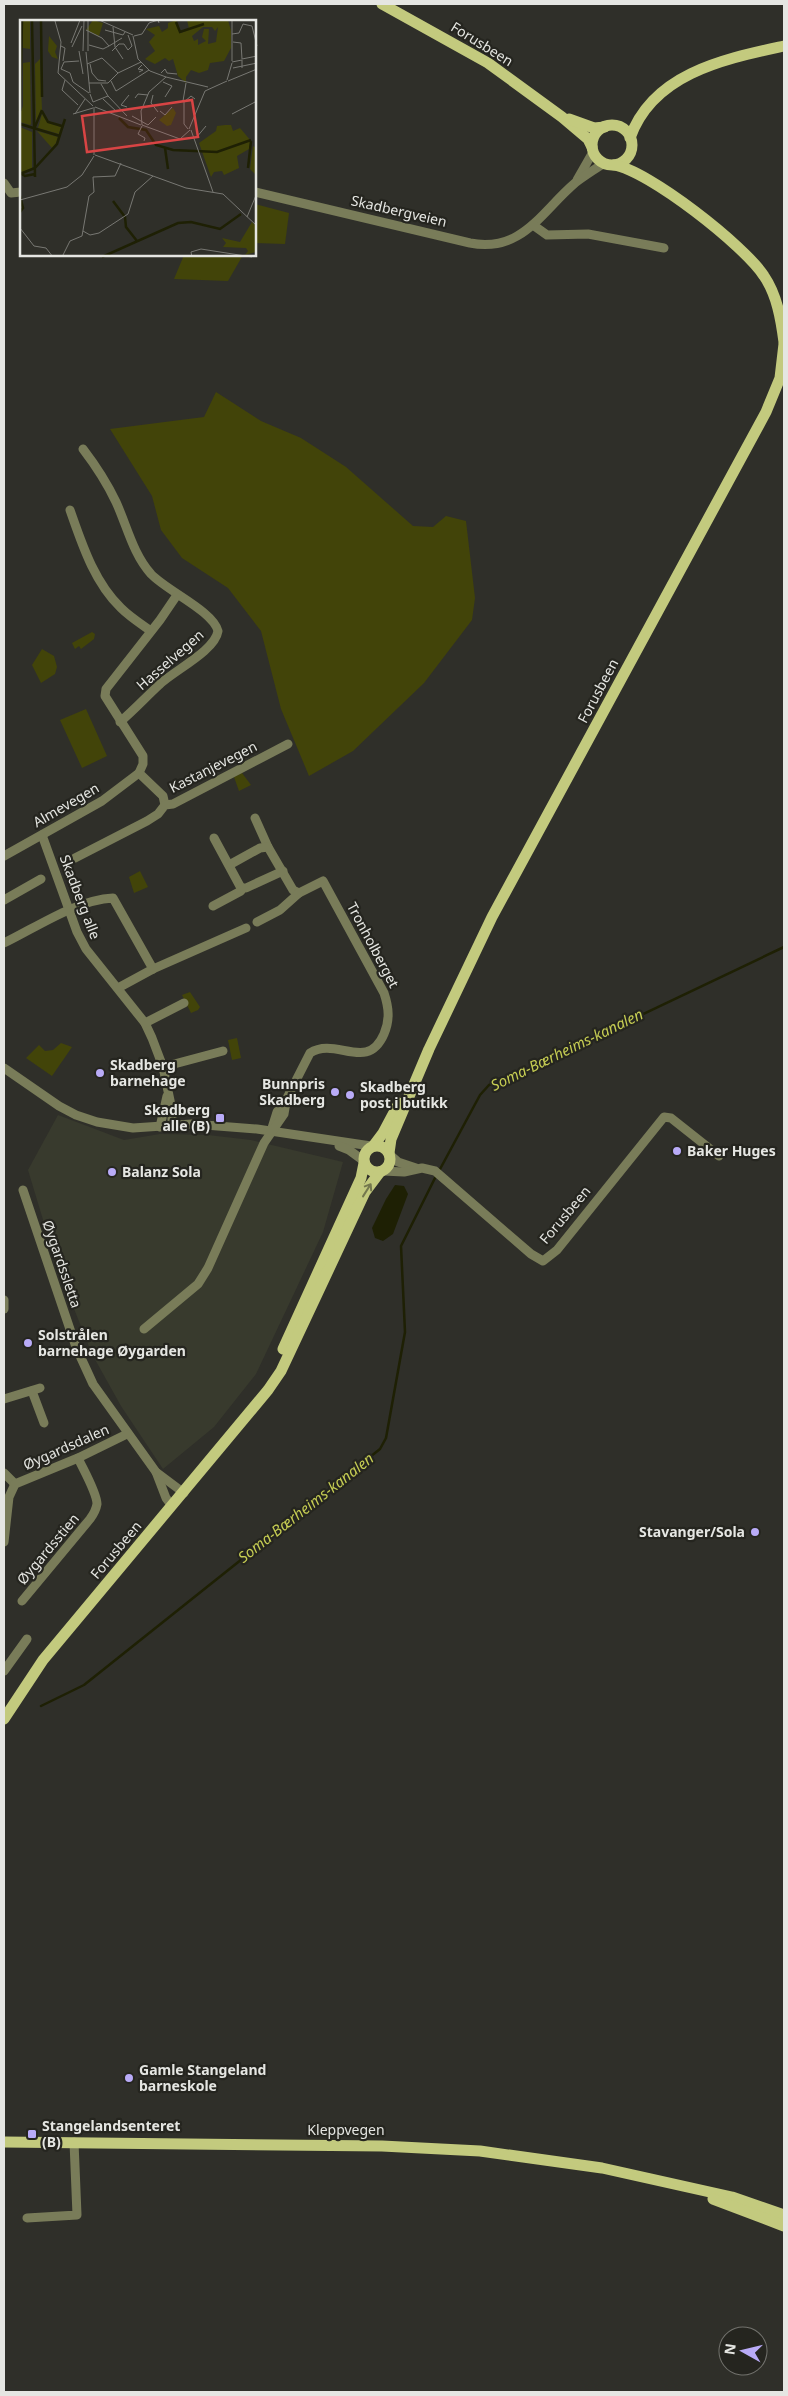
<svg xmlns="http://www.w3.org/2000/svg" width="788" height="2396" viewBox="0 0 788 2396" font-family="'Noto Sans',sans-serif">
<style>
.built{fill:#383a2d}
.green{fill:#424409}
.water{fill:#1e2004}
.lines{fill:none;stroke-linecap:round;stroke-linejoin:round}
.stream{stroke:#1e2004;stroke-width:2.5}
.minor{stroke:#797c59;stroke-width:9}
.major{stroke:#c3ca7e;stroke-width:11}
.oneway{stroke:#74784e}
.poi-dot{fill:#b9abf7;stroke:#25251f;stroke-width:2}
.labels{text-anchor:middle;stroke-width:4.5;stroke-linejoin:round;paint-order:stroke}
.street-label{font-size:14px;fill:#e5e6e2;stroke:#25251f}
.poi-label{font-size:14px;font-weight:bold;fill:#e5e6e2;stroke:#25251f;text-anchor:start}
.water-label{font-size:15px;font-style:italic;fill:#c6cd53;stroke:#25251f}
.inset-river{fill:none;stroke:#1e2004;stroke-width:2.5}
.inset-road{fill:none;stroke:#787873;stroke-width:1}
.view{fill:#d84444;fill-opacity:0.15;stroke:#d84444;stroke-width:2.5}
.inset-edge{fill:none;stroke:#e5e6e2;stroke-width:2.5}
</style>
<rect width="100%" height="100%" fill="#2f2f29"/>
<!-- built -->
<polygon class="built" points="58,1115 124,1140 160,1134 208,1135 251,1140 343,1162 323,1232 256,1374 214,1427 163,1469 121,1406 92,1354 57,1266 28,1170"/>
<!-- green -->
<g class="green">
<polygon points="255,204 289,213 285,244 255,243"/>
<polygon points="184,255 243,255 228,281 174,279"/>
<polygon points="216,392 261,421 301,438 346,467 413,526 433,527 446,516 466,521 475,598 472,620 424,683 353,751 309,776 281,709 261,631 228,588 182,558 161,530 152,496 110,429 204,417"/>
<polygon points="92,632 95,634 94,639 81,649 79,646 75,649 72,643"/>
<polygon points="42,649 54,656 57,667 55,674 41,683 32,665"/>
<polygon points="86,709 107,756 82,768 60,720"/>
<polygon points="242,773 251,785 239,791 234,777"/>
<polygon points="140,871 148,887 134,893 129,877"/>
<polygon points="190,992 200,1007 198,1010 191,1013 182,995"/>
<polygon points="237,1038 241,1058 232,1060 228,1040"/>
<polygon points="61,1043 72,1047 52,1076 26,1058 39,1045 45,1051 53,1050"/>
</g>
<!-- water -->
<polygon class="water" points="395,1185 404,1186 408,1194 393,1234 383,1241 375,1238 372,1228 386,1199"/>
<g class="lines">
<!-- stream -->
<g class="stream">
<polyline points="439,1171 480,1095 489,1085 511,1077 784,947"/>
<polyline points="41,1706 84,1685 380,1449 386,1438 405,1332 401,1246 436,1176"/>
</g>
<!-- minor -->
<g class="minor">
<polyline points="577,180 593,152"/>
<polyline points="4,183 11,193 21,192"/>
<path d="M 255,192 L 470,243 C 522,253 541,212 575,183 C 584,176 594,170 604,163"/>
<polyline points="533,225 547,235 588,234 664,248"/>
<path d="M 83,449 C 96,466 107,483 116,502 C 127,526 133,554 151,574 C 167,591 213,611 218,631 C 215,651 173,671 159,685 C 146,697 134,710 120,722"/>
<path d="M 70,510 C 82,544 94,582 121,608 C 130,617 141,624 151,631"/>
<polyline points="165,805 163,796 139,773 143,764 143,756 105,696 106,689 160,620 177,595"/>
<path d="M 255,818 L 268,847 L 293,890 L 299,893 L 323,881 L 384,993 C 389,1008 390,1020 384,1034 C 367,1073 336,1036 310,1053 L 286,1100 L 277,1112 L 271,1131"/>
<polyline points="42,835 77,932 86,949 145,1023 152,1038 163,1067 172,1110 172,1127"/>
<polyline points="214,838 241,888"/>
<polyline points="4,856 102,801 139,773"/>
<polyline points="75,858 147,821 158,814 165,805 173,804 288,744"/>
<polyline points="231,864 260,848 268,847"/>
<polyline points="4,900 41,879"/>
<polyline points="213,906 241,891 241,888 246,888 283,871"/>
<polyline points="257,922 280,910 299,893"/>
<path d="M 4,943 C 37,927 76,900 113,898 L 153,969"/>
<polyline points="118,988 153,969 246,928"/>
<polyline points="145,1023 184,1003"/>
<polyline points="163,1067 223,1051"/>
<polyline points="4,1068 59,1106 76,1115 97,1122 133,1128 192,1124 257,1129 371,1146"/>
<polyline points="160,1127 167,1096"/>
<polyline points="339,1146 349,1150 364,1161"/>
<polyline points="390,1155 398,1162 416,1168"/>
<polyline points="383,1171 404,1172 422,1168 435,1171 531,1254 543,1261 557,1250 664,1117 671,1118 719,1156"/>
<polyline points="23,1190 76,1347 93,1384 156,1472 184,1493"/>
<polyline points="4,1300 4,1309"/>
<polyline points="144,1329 198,1284 208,1268 264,1143 284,1114 286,1102"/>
<polyline points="32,1391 44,1423"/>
<polyline points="4,1399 40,1388"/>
<polyline points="156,1472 166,1498 172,1506"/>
<polyline points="4,1473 15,1484"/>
<polyline points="4,1542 9,1497 15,1484 78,1458 127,1434"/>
<path d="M 22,1601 L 90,1519 C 93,1515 96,1510 97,1504 C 97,1493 83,1469 78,1458"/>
<polyline points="4,1671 27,1639"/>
<polyline points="27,2218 77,2215 74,2142"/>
</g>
<!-- major -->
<g class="major">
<polyline points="382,4 488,63 562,117 588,139 592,147"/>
<polyline points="569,119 594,128 605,127"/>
<circle cx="612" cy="145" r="20"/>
<path d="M 630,138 C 653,73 725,59 784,46"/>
<path d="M 614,165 C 648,170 745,246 764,276 C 777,295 781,319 784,342"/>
<polyline points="374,1145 383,1133 399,1103"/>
<circle cx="377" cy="1159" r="13"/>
<polyline points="389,1153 391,1139 429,1049 492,917 766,412 780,378 784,344"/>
<polyline points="283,1349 361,1178 364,1163"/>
<polyline points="4,1719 43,1660 268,1390 281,1371 365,1192 380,1172"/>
<polyline points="4,2142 382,2146 480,2151 602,2168 732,2197 784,2215"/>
<polyline points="713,2199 784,2226"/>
</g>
</g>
<!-- one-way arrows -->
<defs><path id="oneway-shaft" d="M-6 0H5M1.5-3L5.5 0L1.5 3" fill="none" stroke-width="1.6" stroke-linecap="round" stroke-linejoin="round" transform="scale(1.25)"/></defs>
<use class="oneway" href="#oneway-shaft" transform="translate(367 1190) rotate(-58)"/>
<!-- markers -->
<g class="poi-dot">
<circle cx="100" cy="1073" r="5"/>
<circle cx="335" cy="1092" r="5"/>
<circle cx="350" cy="1095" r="5"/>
<rect x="215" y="1113" width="10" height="10" rx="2.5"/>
<circle cx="677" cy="1151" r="5"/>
<circle cx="112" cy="1172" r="5"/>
<circle cx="28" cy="1343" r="5"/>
<circle cx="755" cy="1532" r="5"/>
<circle cx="129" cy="2078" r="5"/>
<rect x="27" y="2129" width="10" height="10" rx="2.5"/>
</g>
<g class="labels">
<!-- street labels -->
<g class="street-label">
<text transform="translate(482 44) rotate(32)" y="5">Forusbeen</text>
<text transform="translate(399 211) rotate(13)" y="5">Skadbergveien</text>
<text transform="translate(170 660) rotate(-41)" y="5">Hasselvegen</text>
<text transform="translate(598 691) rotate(-62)" y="5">Forusbeen</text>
<text transform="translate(213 767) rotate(-27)" y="5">Kastanjevegen</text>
<text transform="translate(66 805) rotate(-30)" y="5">Almevegen</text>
<text transform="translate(80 897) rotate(69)" y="5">Skadberg alle</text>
<text transform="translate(373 945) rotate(62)" y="5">Tronholberget</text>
<text transform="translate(565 1215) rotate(-50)" y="5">Forusbeen</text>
<text transform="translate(62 1264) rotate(71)" y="5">Øygardssletta</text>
<text transform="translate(66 1447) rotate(-24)" y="5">Øygardsdalen</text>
<text transform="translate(48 1549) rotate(-50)" y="5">Øygardsstien</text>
<text transform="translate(116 1550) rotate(-50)" y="5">Forusbeen</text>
<text x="346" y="2135">Kleppvegen</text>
</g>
<!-- poi labels -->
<g class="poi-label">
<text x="110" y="1070">Skadberg<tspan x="110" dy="16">barnehage</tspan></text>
<text x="325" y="1089" text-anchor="end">Bunnpris<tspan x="325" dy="16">Skadberg</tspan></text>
<text x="360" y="1092">Skadberg<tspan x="360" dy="16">post i butikk</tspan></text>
<text x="210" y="1115" text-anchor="end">Skadberg<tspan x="210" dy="16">alle (B)</tspan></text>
<text x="687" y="1156">Baker Huges</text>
<text x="122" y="1177">Balanz Sola</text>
<text x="38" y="1340">Solstrålen<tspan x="38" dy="16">barnehage Øygarden</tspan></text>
<text x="745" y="1537" text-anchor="end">Stavanger/Sola</text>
<text x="139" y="2075">Gamle Stangeland<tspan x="139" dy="16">barneskole</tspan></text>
<text x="42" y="2131">Stangelandsenteret<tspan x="42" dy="16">(B)</tspan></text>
</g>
<!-- water labels -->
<g class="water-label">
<text transform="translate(567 1050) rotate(-26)" y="5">Soma-Bærheims-kanalen</text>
<text transform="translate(306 1508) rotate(-38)" y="5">Soma-Bærheims-kanalen</text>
</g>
</g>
<!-- overview -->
<g transform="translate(20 20)">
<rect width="236" height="236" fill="#2f2f29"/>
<path d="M 7,0 L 10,1 L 10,29 L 3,28 L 2,1 ZM 73,0 L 83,3 L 79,16 L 66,10 ZM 156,0 L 161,13 L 169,9 L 167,0 L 208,0 L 211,11 L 211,28 L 204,41 L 190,43 L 188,50 L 179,53 L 171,50 L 166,57 L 166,63 L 158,56 L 153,39 L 149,41 L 145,38 L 135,44 L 125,39 L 135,31 L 129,22 L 135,15 L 126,9 L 139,6 L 142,12 L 148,8 L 148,3 ZM 183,7 L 192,7 L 195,11 L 198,7 L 196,22 L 188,24 L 189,9 L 184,9 L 182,17 L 186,21 L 178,25 L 178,19 L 174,21 L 172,16 ZM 29,16 L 37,26 L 35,32 L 38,39 L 32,37 L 28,31 ZM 20,39 L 22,90 L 16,104 L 15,44 ZM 10,42 L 11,104 L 10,105 L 0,102 L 0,94 L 3,86 L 3,43 ZM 153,88 L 156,93 L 151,105 L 147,106 L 139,100 ZM 22,94 L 27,102 L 41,107 L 39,114 L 18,108 ZM 205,105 L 211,105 L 213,111 L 220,108 L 231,121 L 229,129 L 217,136 L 219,148 L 204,155 L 202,151 L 194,152 L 191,157 L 179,123 L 196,111 L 197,106 ZM 0,107 L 12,112 L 12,148 L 3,152 L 0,151 ZM 17,111 L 38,117 L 36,123 L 32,128 ZM 233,126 L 236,128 L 235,154 L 230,149 ZM 232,202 L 236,206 L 236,232 L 225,235 L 228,231 L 226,228 L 203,227 L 206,223 L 202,218 L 220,222 Z" fill="#424409" fill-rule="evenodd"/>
<path class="inset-river" d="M 12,0 L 15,157M 21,0 L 22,77M 156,2 L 160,12 L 184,4M 0,91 L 2,0M 22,91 L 28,102 L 42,106M 99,98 L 108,107 L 126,110 L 136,125 L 153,130 L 197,132 L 231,120M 0,104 L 40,116M 14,109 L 22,90M 145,128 L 148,149M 228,148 L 231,121M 0,153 L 5,156 L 15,154M 0,154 L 15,148 L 37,124 L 45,99M 0,176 L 3,188 L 0,192M 93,181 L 105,197 L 106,207 L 117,221M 82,237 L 158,203 L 171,202 L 200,209 L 221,194"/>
<path class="inset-road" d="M 68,0 L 68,31M 79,0 L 113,15M 35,1 L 41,22 L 38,53 L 73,86M 93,7 L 95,27 L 103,39M 66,10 L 82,18 L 89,26 L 83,29 L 69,25M 85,10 L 103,15 L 105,12M 212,14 L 219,13 L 223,4 L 232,6 L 237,26M 113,16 L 118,39 L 130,51 L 146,57M 114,16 L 122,14 L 129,3 L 138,0 L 139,3M 213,22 L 221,23 L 222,39M 51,23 L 60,0M 41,26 L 45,28 L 43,41M 89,26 L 102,18M 52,27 L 62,6M 59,31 L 63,54M 63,31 L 64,0M 92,31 L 99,24 L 104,24 L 108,30 L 112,26 L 108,15M 66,32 L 70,73M 222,39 L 237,36M 212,41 L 212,0M 212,42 L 222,40 L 222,48M 67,44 L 82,38 L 98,53M 70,44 L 72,53 L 78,60 L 86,61M 213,48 L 237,43M 41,49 L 50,53 L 53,62 L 69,73M 41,49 L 44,42 L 59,41M 119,52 L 123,50 L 118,49 L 122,45M 98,53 L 121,42M 141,53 L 145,49 L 147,53 L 157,54M 146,57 L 188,67M 45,60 L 42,70 L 58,85M 207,60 L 212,43M 91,61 L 96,71 L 129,50M 208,61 L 237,49M 143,62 L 152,66 L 145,77M 69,63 L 88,63 L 98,53M 81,64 L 88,76 L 107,96M 70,74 L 73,82 L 88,76M 133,75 L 131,83 L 138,92M 115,78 L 118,74 L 128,75M 83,79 L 97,92M 163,81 L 166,63M 74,87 L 74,135M 75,87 L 121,105M 107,87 L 101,85 L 109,75M 140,91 L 145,95 L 152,87M 53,94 L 73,88M 55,94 L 65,79M 212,94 L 237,81M 112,96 L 128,105 L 136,97M 122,105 L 121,91 L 129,72 L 146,57M 122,105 L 160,119 L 170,110M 122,106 L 118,114 L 125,118 L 124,121M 168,109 L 164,104 L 164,82 L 171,76 L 175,79M 169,109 L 185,71 L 207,61M 171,110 L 193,172M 176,118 L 186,106M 75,135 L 166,168 L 203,174 L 237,206M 0,180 L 47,167 L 62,155 L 74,136M 227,197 L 237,173M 0,208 L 14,226 L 26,228 L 33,237M 63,211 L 70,215 L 79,213 L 108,194 L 115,172 L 133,156M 42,237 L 50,221 L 62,216 L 69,176 L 74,172 L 73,157 L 95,156 L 101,143M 172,237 L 171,232 L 181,229 L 232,237"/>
<path class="view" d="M 172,80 L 178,117 L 67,132 L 62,96 Z"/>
<rect width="236" height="236" class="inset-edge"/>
</g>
<!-- border -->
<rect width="788" height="2396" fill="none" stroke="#e5e6e2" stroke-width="10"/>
<!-- north arrow -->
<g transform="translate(743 2351) rotate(278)"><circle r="24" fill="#25251f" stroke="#72726d"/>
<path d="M0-4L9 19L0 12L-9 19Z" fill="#b9abf7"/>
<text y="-8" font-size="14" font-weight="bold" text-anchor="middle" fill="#e5e6e2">N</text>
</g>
</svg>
